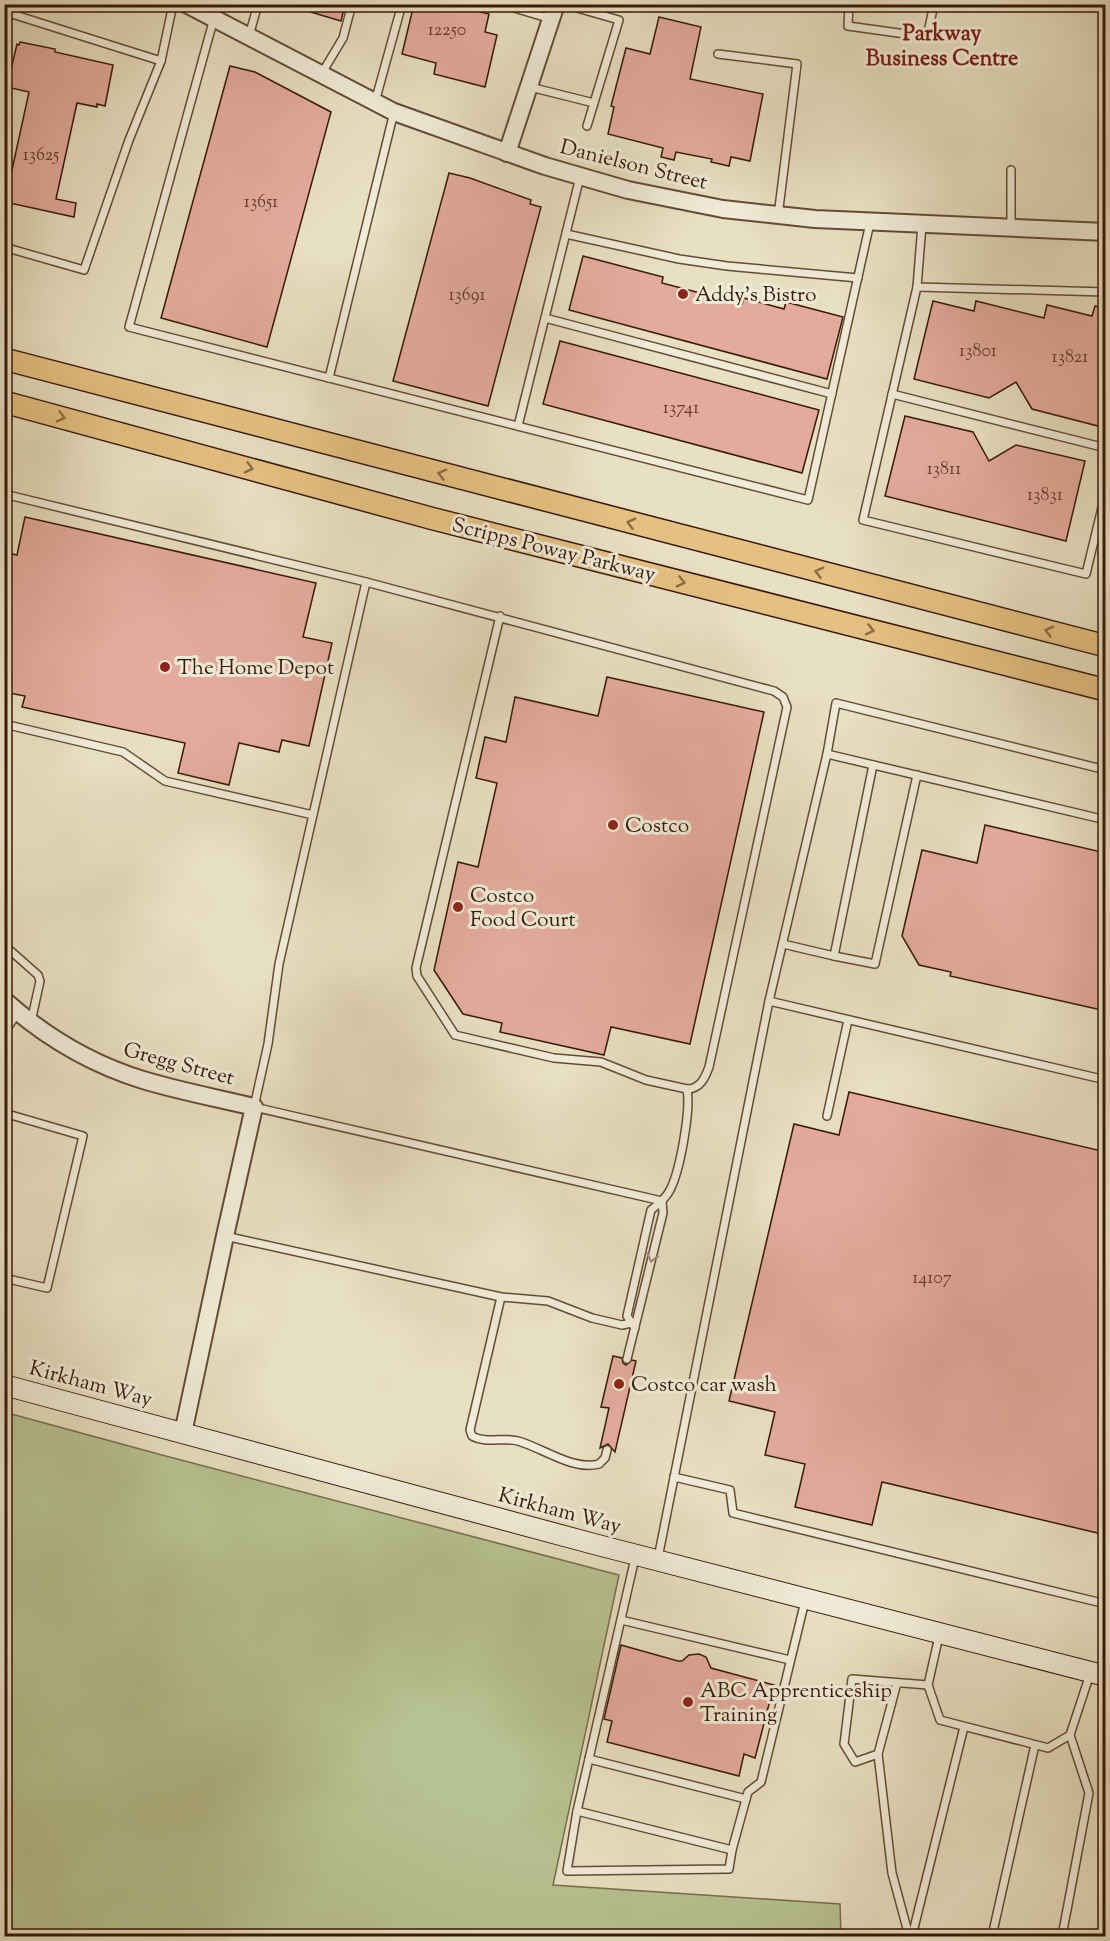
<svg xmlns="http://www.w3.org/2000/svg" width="1110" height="1941" viewBox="0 0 1110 1941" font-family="'Sorts Mill Goudy',serif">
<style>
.green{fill:#b7c292;stroke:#786e4d;stroke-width:1.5}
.building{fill:#e4ab9d;stroke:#381908;stroke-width:1.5}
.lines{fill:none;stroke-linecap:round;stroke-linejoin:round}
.service-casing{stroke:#644b36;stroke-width:10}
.tertiary-casing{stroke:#644b36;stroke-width:20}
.secondary-casing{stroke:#381908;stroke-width:22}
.primary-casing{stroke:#381908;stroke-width:24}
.service{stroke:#f0ebd7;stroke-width:7}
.tertiary{stroke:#f0ebd7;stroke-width:16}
.secondary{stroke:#f0ebd7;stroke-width:20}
.primary{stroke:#e4c081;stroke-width:21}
.oneway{stroke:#8e6c44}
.oneway2{stroke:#9d8c7a}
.poi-dot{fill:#8f2418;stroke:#f0ebd7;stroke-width:2}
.labels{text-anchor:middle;stroke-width:6;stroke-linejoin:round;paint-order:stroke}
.number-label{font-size:18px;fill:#633e2d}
.street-label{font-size:21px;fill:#381908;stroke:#f0ebd7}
.poi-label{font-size:21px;fill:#381908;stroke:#f0ebd7;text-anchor:start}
.neighbourhood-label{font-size:22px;font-weight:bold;fill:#7a1f14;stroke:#f0ebd7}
</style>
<rect width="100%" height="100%" fill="#e8e0c2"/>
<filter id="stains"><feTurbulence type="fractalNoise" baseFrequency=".00333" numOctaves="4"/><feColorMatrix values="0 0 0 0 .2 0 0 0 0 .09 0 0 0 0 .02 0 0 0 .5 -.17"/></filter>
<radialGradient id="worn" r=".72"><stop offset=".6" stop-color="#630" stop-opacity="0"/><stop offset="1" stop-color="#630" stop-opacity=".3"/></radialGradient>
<!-- green -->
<polygon class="green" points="4,1412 162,1455 619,1575 553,1885 840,1904 841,1936 5,1936"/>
<!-- building -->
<g class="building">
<polygon points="298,4 345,4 341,21 297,8"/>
<polygon points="414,4 448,4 489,14 485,32 497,35 485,87 434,74 436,63 402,54"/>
<polygon points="659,17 701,27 690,79 763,94 750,161 731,157 729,166 711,162 712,159 676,152 674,160 661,157 663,148 608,134 614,107 611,106 626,48 650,54"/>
<polygon points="20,42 55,49 55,52 113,65 105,106 97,104 97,107 77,103 56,199 76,203 74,217 5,202 29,92 7,87 17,44 19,45"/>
<polygon points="230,66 255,72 331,112 267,347 161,318"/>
<polygon points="449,173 470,178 531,200 530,204 541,207 488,406 393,381"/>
<polygon points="583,256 663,277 662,283 742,304 744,298 784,309 786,302 843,317 827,379 569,310"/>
<polygon points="933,301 974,311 976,301 1044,318 1047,305 1092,316 1095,306 1106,309 1106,395 1098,426 1032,409 1016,382 989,398 914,379"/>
<polygon points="560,341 819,410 802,473 543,404"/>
<polygon points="905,416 973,432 989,461 1016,445 1085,461 1066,541 885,496"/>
<polygon points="25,517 316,583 303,637 332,643 309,746 282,740 279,752 239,743 229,785 178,773 185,743 22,707 25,696 4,692 4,552 17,555"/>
<polygon points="607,677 764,712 690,1044 611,1027 604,1055 500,1032 502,1023 463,1014 434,970 458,862 478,867 497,783 476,778 485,737 506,742 515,697 598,716"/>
<polygon points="985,825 1106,853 1106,1011 950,976 951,972 919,965 902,936 922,850 977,863"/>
<polygon points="849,1092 1106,1152 1106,1535 882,1482 872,1525 795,1507 805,1464 765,1455 775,1412 729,1401 794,1124 839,1135"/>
<polygon points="613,1356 622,1358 623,1363 626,1365 632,1360 636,1361 615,1452 608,1444 600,1448 609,1408 601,1407"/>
<polygon points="621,1645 678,1661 682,1661 689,1655 699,1654 706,1657 711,1668 774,1685 755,1758 744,1754 739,1776 607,1742 612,1721 604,1719"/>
</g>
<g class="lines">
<defs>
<g id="service">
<polyline points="501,4 551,19"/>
<polyline points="563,4 619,20 587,126"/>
<polyline points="788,4 790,4"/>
<polyline points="849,4 848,26 927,37 934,4"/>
<polyline points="214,18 129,327 808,500 870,223"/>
<polyline points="4,19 12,14 161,61 173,4"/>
<polyline points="249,36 258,4"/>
<polyline points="718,54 797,64 778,216"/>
<polyline points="322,73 343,38 352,4"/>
<polyline points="530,87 594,103"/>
<polyline points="375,102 402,4"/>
<polyline points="922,225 917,287 1106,292"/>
<polyline points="1011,228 1011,170"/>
<polyline points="566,234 679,259 727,266 858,278"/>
<polyline points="4,247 84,270 129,140 161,61"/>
<polyline points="917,287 863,520 1086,574 1106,491"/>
<polyline points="545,318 832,394"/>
<polyline points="329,378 394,112"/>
<polyline points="892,394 1106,448"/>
<polyline points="518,426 580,177"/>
<polyline points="4,494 366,582"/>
<path d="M 500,616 L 416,968 L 417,976 L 455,1035 L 554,1058 L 601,1062 L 646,1080 L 687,1089 C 700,1089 705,1078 709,1067 L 787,707 L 783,697 L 774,691 L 366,582 L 279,964 L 268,1044 L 254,1107 L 662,1201"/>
<polyline points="4,724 123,752 165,781 313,815"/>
<polyline points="827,754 1106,820"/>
<polyline points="783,944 834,956 873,765"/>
<polyline points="4,945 38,975 40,981 31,1022"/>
<polyline points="834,956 875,964 917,775"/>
<polyline points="769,1001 827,754 836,703 1106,770"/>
<polyline points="4,1033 18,1012"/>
<polyline points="4,1113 83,1136 47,1288 4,1278"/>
<polyline points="827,1116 848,1020"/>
<polyline points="225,1236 501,1297 548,1301 592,1318 622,1325 631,1323"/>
<path d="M 501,1297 L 470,1430 L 472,1436 C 486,1444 503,1437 518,1441 C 543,1448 573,1471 599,1464 L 605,1458 L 607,1450"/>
<path d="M 635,1328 L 627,1316 L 651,1210 C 659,1204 666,1198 670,1190 C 680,1171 691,1110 687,1089"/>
<polyline points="627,1359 663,1213 662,1201"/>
<polyline points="674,1477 730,1490 733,1513 1106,1604"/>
<polyline points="635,1558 577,1811 732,1850 748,1792 761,1782 805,1601"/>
<polyline points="658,1558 769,1001 1106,1080"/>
<polyline points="621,1620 790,1660"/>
<polyline points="939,1636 928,1685 940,1720 1048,1748 1070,1735 1090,1674"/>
<polyline points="897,1683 878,1754 855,1762 844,1744 852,1679 928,1685"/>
<polyline points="878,1754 892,1873 909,1936"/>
<polyline points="589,1759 746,1799"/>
<polyline points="577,1811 567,1871 729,1869 732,1850"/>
<polyline points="912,1936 964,1727"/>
<polyline points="992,1936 1035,1745"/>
<polyline points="1062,1936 1089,1793 1070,1735"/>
</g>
<g id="tertiary">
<polyline points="186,4 394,112 545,166 628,190 723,209 815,219 1106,232"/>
<polyline points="507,153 556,4"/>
<path d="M 4,1000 C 44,1036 91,1064 143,1080 C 179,1091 217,1098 254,1107 L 225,1236 L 183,1433"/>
</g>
<polyline id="secondary" points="4,1385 594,1544 1106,1676"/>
<g id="primary">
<polyline points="4,359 1106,646"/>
<polyline points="4,402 434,519 1106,690"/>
</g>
</defs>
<!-- service casing -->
<use href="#service" class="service-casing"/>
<!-- tertiary casing -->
<use href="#tertiary" class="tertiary-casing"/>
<!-- secondary casing -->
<use href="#secondary" class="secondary-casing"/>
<!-- primary casing -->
<use href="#primary" class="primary-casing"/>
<!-- service -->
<use href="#service" class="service"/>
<!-- tertiary -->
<use href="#tertiary" class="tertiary"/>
<!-- secondary -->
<use href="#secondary" class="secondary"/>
<!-- primary -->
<use href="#primary" class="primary"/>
</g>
<!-- one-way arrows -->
<defs><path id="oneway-chevron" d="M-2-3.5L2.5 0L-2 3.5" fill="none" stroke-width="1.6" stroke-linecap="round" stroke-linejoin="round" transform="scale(1.5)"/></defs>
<g class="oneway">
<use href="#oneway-chevron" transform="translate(61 417) rotate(15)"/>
<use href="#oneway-chevron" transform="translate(249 468) rotate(15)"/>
<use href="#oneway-chevron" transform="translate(442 474) rotate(-165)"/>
<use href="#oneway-chevron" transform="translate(631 523) rotate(-165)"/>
<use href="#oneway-chevron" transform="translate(819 572) rotate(-165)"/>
<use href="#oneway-chevron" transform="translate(681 582) rotate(14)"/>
<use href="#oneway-chevron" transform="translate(870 630) rotate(14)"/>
<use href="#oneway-chevron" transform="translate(1049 631) rotate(-165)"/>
</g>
<use class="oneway2" href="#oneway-chevron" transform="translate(652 1258) rotate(104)"/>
<!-- markers -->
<g class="poi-dot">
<circle cx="683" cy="294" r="6"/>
<circle cx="165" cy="667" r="6"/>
<circle cx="613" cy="825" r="6"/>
<circle cx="458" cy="907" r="6"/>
<circle cx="619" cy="1384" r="6"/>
<circle cx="688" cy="1702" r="6"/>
</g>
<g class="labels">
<!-- number labels -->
<g class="number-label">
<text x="447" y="35">12250</text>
<text x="41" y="160">13625</text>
<text x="261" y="207">13651</text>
<text x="467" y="300">13691</text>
<text x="978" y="356">13801</text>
<text x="1070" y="362">13821</text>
<text x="681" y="413">13741</text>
<text x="944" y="474">13811</text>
<text x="1045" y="500">13831</text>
<text x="932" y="1283">14107</text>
</g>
<!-- street labels -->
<g class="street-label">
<text transform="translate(634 164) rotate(14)" y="7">Danielson Street</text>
<text transform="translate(554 549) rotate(14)" y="7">Scripps Poway Parkway</text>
<text transform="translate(179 1063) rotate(15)" y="7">Gregg Street</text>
<text transform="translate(91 1383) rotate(15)" y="7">Kirkham Way</text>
<text transform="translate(560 1510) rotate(15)" y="7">Kirkham Way</text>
</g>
<!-- poi labels -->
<g class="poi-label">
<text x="695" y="301">Addy's Bistro</text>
<text x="177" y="674">The Home Depot</text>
<text x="625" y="832">Costco</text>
<text x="470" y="902">Costco<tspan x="470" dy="24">Food Court</tspan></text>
<text x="631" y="1391">Costco car wash</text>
<text x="700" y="1697">ABC Apprenticeship<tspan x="700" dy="24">Training</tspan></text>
</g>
<!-- neighbourhood labels -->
<g class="neighbourhood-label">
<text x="942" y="40">Parkway<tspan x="942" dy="25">Business Centre</tspan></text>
</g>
</g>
<!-- margin -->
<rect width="1110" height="1941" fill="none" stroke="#e8e0c2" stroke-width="24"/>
<rect x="6" y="6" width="1098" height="1929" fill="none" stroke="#381908" stroke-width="3"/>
<rect x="12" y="12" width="1086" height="1917" fill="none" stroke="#381908" stroke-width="1.5"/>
<rect width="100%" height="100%" filter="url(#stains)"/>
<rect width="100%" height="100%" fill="url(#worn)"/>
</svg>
